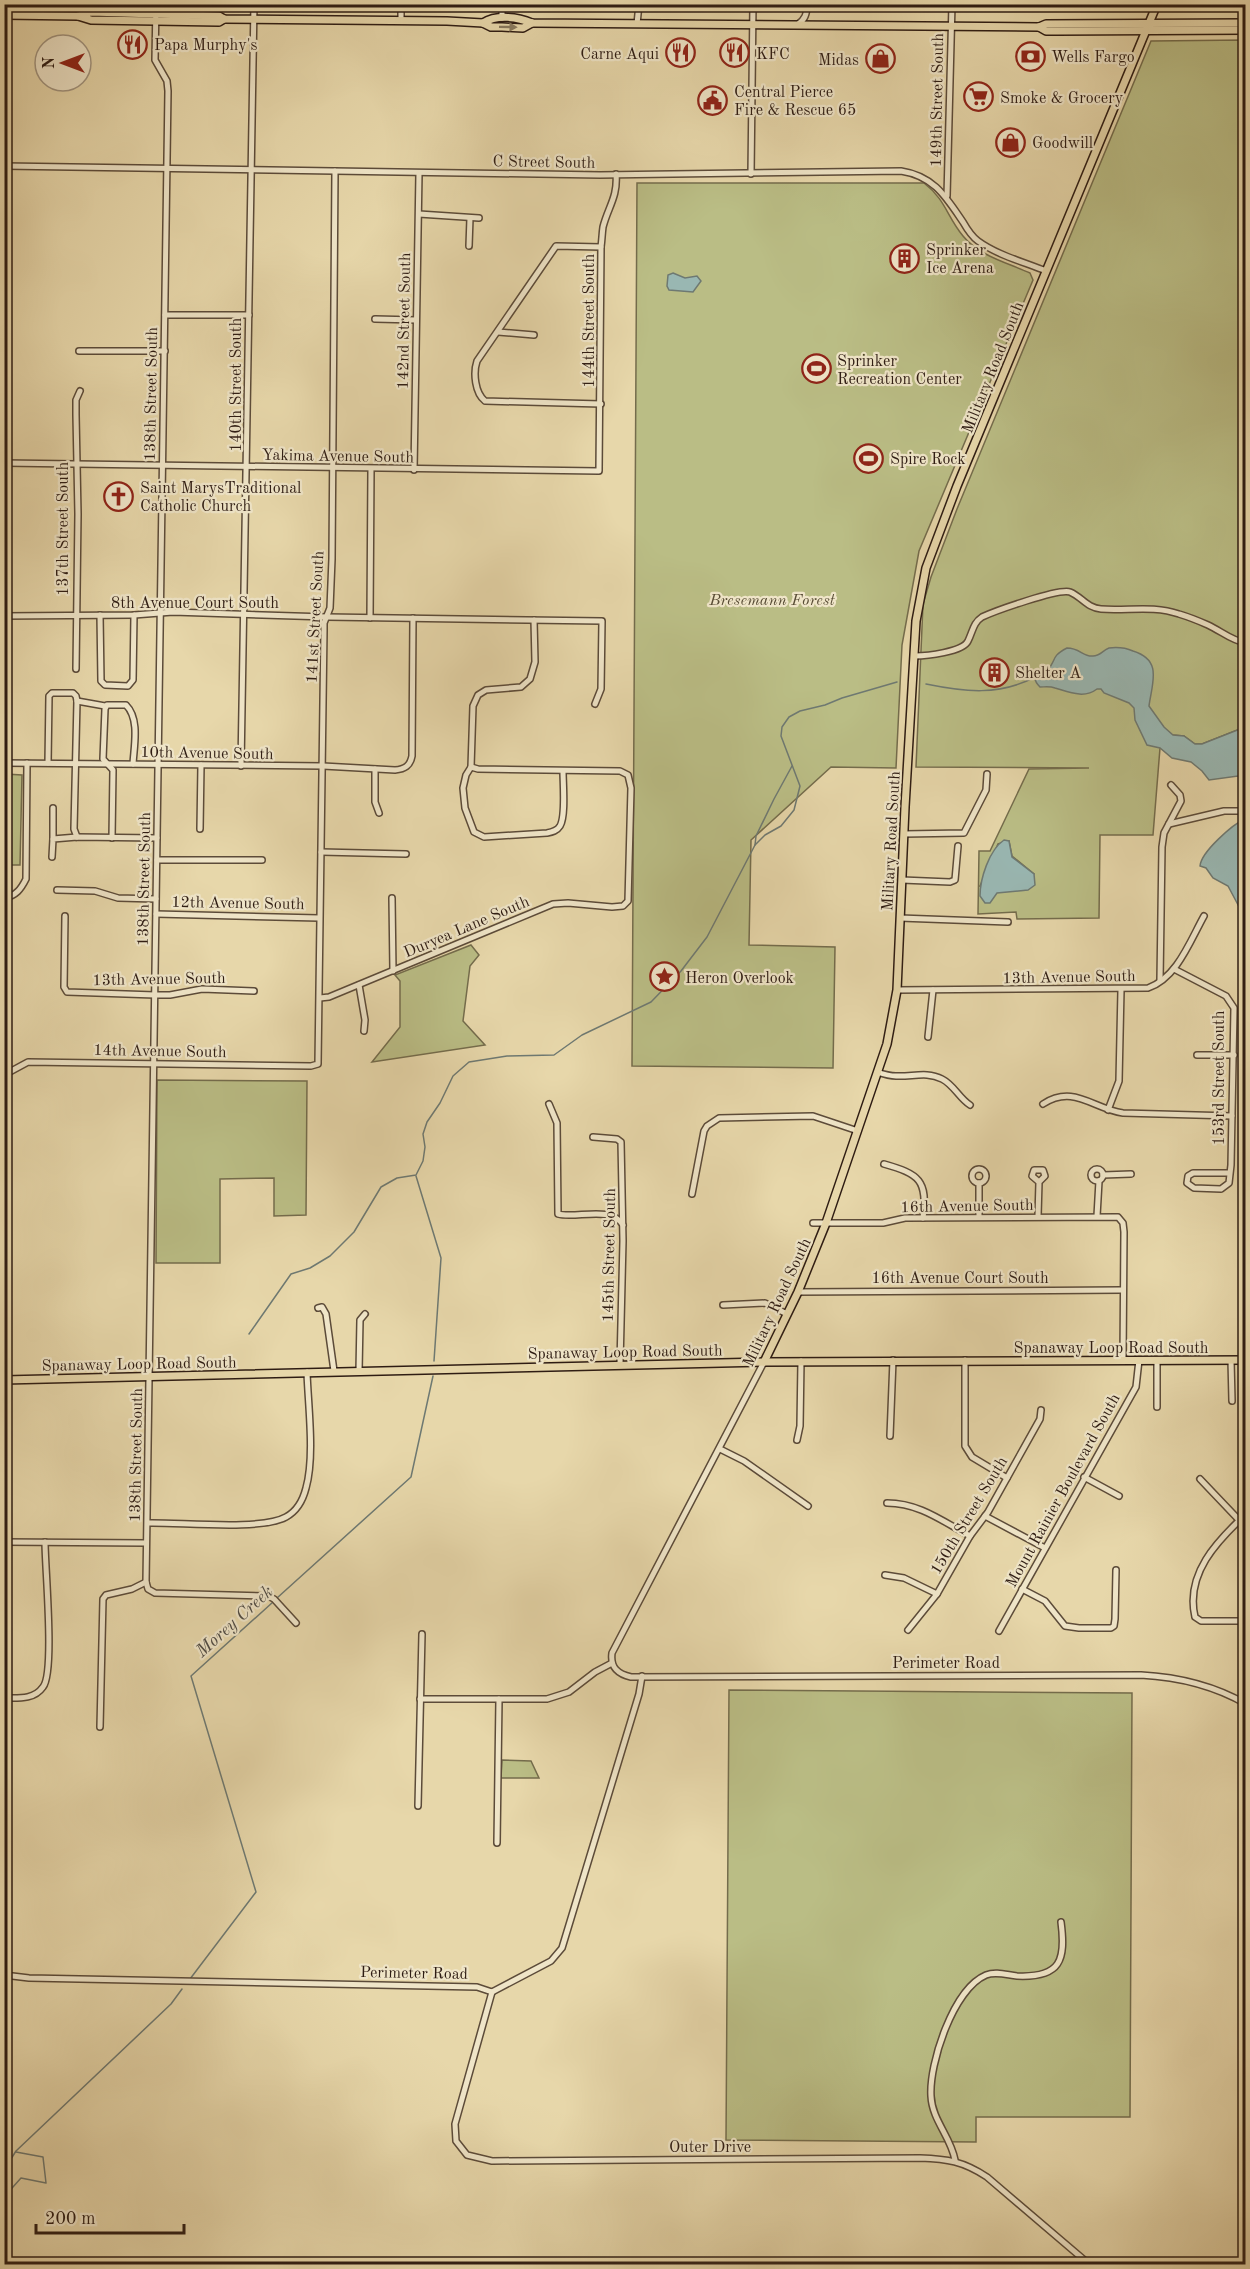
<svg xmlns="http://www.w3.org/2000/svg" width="1250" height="2269" viewBox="0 0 1250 2269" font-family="'Old Standard TT',serif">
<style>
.green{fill:#babd85;stroke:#746c4c;stroke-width:1.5;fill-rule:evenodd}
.water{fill:#99b7b2;stroke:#6e7972;stroke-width:1.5}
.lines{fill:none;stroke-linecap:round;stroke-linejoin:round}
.stream{stroke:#6e7972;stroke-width:1.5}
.minor-casing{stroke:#5c4b39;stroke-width:8}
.major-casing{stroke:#2e1c13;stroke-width:10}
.minor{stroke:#efe5c8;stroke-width:5}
.major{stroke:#e7d7aa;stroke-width:7}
.oneway{fill:#8a7a5e}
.labels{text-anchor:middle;stroke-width:4.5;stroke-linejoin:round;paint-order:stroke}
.poi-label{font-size:16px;fill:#2e1c13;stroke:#efe5c8;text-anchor:start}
.street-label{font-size:16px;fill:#2e1c13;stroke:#efe5c8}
.park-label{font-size:16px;font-style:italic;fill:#584c35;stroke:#efe5c8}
.water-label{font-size:18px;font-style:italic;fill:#4e4a43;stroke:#efe5c8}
</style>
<rect width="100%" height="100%" fill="#e7d7aa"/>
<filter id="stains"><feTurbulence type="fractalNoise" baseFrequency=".00333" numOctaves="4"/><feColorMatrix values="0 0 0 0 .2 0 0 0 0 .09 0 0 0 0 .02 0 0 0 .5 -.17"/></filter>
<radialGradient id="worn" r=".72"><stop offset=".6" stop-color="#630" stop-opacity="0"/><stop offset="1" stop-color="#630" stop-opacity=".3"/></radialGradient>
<!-- green -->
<g class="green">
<path d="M 1245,40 L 1245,727 L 1202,744 L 1195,744 L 1184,736 L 1173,735 L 1160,748 L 1153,835 L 1100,835 L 1099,918 L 1017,919 L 1016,912 L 978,914 L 979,851 L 990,851 L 1029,769 L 1089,768 L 916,767 L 923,604 L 931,577 L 957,509 L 1151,41 ZM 1009,841 L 1012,856 L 1034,874 C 1010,891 1008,897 980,886 L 998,844 Z"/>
<path d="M 637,183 L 924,183 C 946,200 947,217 963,236 C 979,256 1008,263 1030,273 L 1033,280 L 919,551 L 902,645 L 896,768 L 831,767 L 751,840 L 749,945 L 835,947 L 833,1068 L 632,1066 Z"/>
<polygon points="5,774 22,775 20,865 5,865"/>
<polygon points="471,945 479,955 470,966 463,1021 485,1045 372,1062 400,1027 400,981 395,975"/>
<polygon points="157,1080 307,1081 306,1215 274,1216 274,1178 220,1179 220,1263 156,1263"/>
<polygon points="729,1690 1132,1693 1130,2117 976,2117 976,2142 726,2140"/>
<polygon points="502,1760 531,1761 539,1778 501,1778"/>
</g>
<!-- water -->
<g class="water">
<polygon points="673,273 685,278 697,276 701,281 693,292 669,290 667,286 668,275"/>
<path d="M 1067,648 C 1080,648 1083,657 1093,656 C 1100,656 1103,650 1109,648 C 1117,647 1126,648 1133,651 C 1163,660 1152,683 1149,706 L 1164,727 L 1173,735 L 1184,736 L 1195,744 L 1202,744 L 1245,727 L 1245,781 L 1238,776 L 1209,780 L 1202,771 L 1191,762 L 1172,758 L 1160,748 L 1147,745 L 1135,720 L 1134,708 L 1129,703 L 1104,693 L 1101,689 L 1097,689 C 1084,699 1069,692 1055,688 C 1050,686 1045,687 1040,687 C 1037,684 1035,682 1035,678 C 1036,671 1043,673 1047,670 C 1057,662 1049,657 1067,648 Z"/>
<path d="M 1245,819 L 1246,819 L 1245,918 L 1228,886 L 1213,878 L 1206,868 L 1200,866 C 1201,852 1233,824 1245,819 Z"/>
<path d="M 1004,840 L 1009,841 L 1012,857 L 1034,874 L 1035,885 L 1028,890 L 997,893 L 990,903 L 985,903 L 980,896 C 980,879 989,850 1004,840 Z"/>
</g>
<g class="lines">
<!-- stream -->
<g class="stream">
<path d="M 926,684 C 965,692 999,696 1035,677"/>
<polyline points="755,845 756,836 774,799 792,766"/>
<polyline points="416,1176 441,1258 434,1361"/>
<polyline points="249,1334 291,1274 310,1268 330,1256 354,1232 381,1187 397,1178 416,1175 423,1161 425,1147 423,1134 427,1122 440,1103 453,1076 469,1062 507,1056 554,1055 582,1035 651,1002 681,971 707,937 755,845 765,835 781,826 794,810 800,786 781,736 782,727 789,717 800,711 825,705 842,698 897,682"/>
<polyline points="277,1598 411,1477 433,1376"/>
<polyline points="190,1979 256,1892 191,1676 273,1602"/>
<polyline points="4,2170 16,2151 171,2004 182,1989"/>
<polyline points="4,2197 21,2178 46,2183 43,2157 16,2152"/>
</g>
<defs>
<g id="minor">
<polyline points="156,4 155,60 167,81 168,91 146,1582 148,1589 155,1593 268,1596 274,1599 296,1623"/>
<polyline points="502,18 502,4"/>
<polyline points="401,20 401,4"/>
<polyline points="637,24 639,4"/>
<path d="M 797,25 C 805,20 807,14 807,4"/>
<path d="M 4,166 L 600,175 L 901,171 C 934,176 946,197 963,222 C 967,229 971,236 978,241 C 997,255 1024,262 1046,271"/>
<polyline points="751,174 753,4"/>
<polyline points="947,196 952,4"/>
<polyline points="419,214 479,218"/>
<polyline points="469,246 470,218"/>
<path d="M 601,247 L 556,246 L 477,361 C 473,373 475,393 485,401 L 601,404"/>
<polyline points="165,315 249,315"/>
<polyline points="375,319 416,320"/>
<polyline points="498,332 534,335"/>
<polyline points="79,351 165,351"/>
<polyline points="4,413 5,396"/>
<path d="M 4,463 L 599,471 L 601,247 C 602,240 602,234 603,227 C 608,207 618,197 616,174"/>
<polyline points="414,470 419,173"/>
<polyline points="100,615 101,681 105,685 128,686 133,680 134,615"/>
<polyline points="4,616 134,615 173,612 327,617 602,621 601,689 595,704"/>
<polyline points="370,618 371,469"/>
<path d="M 534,620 L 535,662 L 530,679 L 521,687 L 486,690 L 478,695 L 473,706 L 471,767 L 466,775 L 463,788 L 465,808 L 474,832 L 484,837 L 547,833 C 552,832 557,831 560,826 C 566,816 563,784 563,771"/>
<path d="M 915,656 C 926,656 963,652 968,641 C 973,631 973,623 982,617 C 995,611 1059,588 1070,592 C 1082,597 1087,608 1101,609 C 1128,611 1153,605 1179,614 C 1189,617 1199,621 1208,625 C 1221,631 1232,641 1246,643"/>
<polyline points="76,669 78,514 76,415 76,400 80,391"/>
<polyline points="77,701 105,706"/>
<path d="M 4,763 L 323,766 L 395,770 C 405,769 410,766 412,756 L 413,618"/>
<polyline points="48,763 49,696 52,693 73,693 76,696 77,701 74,829 77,837"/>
<polyline points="241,766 254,4"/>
<polyline points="375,769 375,802 379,813"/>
<polyline points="1169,824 1224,811 1246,811"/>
<polyline points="200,829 201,765"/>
<polyline points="904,834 964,833 986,790 987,774"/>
<path d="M 112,838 L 113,770 L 103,759 L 105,709 L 107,705 L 126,705 C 140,719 134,746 133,764"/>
<polyline points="53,839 53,808"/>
<polyline points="321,852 406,854"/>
<polyline points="52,857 53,839 77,837 157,838"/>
<polyline points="157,860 262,860"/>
<polyline points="902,880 950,882 955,880 958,846"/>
<polyline points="57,890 95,891 118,898 156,899"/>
<path d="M 4,898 C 16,896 21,889 26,879 L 27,763"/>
<polyline points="392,898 393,971"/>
<polyline points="156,914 319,918"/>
<polyline points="65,916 64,987 67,992 155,995 170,995 202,989 254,991"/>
<polyline points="900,918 1008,922"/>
<polyline points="1174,969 1226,996 1234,1008 1231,1165 1229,1183 1221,1189 1194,1188 1187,1183 1188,1176 1193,1173 1230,1173"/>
<polyline points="1160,980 1162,847 1164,833 1181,801 1180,795 1171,785"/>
<polyline points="359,985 365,1020 364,1031"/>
<path d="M 897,990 L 1148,988 C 1177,978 1190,941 1204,916"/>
<polyline points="320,998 329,997 553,904 568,903 612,907 623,906 628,901 631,788 628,775 620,771 478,769 471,767"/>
<polyline points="928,1037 933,990"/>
<polyline points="1197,1055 1234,1055"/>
<polyline points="4,1061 10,1071"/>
<path d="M 877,1072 C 883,1074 890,1076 896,1076 C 912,1077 927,1071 942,1079 C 954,1085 959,1098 970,1105"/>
<polyline points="4,1075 28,1062 311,1066 318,1064 324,630 324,623 330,608 332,559 335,171"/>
<path d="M 549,1104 L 557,1123 L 558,1214 C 576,1219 611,1205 623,1225"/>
<path d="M 1043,1104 C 1074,1084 1093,1109 1123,1113 L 1232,1116"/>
<polyline points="1108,1110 1119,1081 1121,990"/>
<polyline points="593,1137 617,1139 621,1142 623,1241 620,1364"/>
<path d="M 884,1164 C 919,1174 928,1180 923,1218"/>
<circle cx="1097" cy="1175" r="6"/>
<circle cx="979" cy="1176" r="7"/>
<polyline points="1103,1175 1131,1174"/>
<polyline points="979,1183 979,1217"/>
<polyline points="692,1194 704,1131 707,1126 719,1118 813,1116 858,1131"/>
<polyline points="1038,1216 1039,1182 1045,1176 1043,1170 1034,1170 1032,1176 1039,1182"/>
<polyline points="1097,1216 1099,1181"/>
<polyline points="813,1223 883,1223 905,1218 1118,1217 1123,1223 1124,1232 1123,1360"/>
<polyline points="798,1292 1122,1290"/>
<polyline points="723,1305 765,1303 787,1314"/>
<polyline points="318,1308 322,1307 326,1314 334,1371"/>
<polyline points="965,1360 965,1446 972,1457 1007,1478"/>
<polyline points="1231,1360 1232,1401"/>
<path d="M 764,1362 L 612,1653 C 610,1668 618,1674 631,1677 L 1141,1675 C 1178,1677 1213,1685 1246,1704"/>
<polyline points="359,1371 360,1320 365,1314"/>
<polyline points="1157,1407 1157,1360"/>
<polyline points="890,1436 893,1360"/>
<polyline points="797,1440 800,1426 801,1361"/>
<polyline points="720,1449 744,1461 808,1506"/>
<polyline points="1084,1477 1119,1496"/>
<polyline points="4,1479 6,1380"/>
<polyline points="1200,1479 1239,1520"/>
<polyline points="4,1497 5,1501"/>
<path d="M 887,1503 C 919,1503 942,1521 970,1536"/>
<path d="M 1246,1514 C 1217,1541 1185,1574 1195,1617 L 1201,1621 L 1246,1621"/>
<polyline points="985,1516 1045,1548"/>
<path d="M 148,1523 C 179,1522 261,1531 286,1517 C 297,1511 303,1500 306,1488 C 315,1456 308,1405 307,1372"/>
<polyline points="4,1542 146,1543"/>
<polyline points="885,1575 904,1578 937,1594"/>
<polyline points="1022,1589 1045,1601 1065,1626 1079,1628 1111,1628 1114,1626 1115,1619 1116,1570"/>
<polyline points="908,1630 937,1594 970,1536 988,1512 1040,1419 1041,1410"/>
<polyline points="999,1631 1136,1387 1139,1360"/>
<path d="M 4,1698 C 18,1698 34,1700 43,1687 C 55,1672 45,1568 45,1542"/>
<polyline points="420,1699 547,1699 569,1692 595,1672 612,1663"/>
<polyline points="100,1727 103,1599 106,1595 132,1589 146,1582"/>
<polyline points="418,1806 422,1634"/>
<polyline points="497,1843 499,1699"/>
<polyline points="4,1975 29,1978 477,1987 492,1992"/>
<path d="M 492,1992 L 455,2124 L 456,2141 L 467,2155 L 492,2161 L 920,2158 C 947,2159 963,2161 987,2177 L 1089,2264"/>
<polyline points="492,1992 551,1961 562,1948 639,1694 642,1676"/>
<path d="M 955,2160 C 951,2137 932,2120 931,2096 C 929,2064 953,1989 986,1975 C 996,1971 1007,1975 1017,1976 C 1061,1978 1066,1960 1061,1922"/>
</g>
<g id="major">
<polyline points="4,15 78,16 91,12 219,16 224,19 447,21 483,23 491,27 502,27 523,28 532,23"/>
<polyline points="78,16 91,20 219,22 224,19"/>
<path d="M 483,23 C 497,14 518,17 532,23 L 1039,27 L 1046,24 L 1246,23"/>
<polyline points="1039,27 1046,31 1057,31 1246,30"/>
<polyline points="764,1362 798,1292 826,1223 887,1044 897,990 905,807 916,621 926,568 957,486 1157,4"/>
<polyline points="4,1380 764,1362 1246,1360"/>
</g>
</defs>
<!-- minor casing -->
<use href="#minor" class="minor-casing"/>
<!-- major casing -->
<use href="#major" class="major-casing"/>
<!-- minor -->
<use href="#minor" class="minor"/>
<!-- major -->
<use href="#major" class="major"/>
</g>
<!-- one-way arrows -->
<defs><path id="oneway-solid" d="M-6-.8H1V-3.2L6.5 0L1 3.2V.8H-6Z" transform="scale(1.5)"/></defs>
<use class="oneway" href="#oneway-solid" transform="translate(508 27) rotate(1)"/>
<!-- icons -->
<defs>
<symbol id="restaurant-ring" viewBox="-11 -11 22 22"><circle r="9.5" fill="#efe5c8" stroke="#8f2418" stroke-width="1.5"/><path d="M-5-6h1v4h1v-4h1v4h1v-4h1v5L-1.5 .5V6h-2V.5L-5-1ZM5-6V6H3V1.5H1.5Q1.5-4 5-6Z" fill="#8f2418"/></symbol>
<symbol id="bank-ring" viewBox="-11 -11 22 22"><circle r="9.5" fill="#efe5c8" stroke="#8f2418" stroke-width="1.5"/><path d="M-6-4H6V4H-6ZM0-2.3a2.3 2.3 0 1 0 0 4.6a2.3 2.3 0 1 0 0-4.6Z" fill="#8f2418"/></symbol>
<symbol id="shop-ring" viewBox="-11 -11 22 22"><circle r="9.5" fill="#efe5c8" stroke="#8f2418" stroke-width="1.5"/><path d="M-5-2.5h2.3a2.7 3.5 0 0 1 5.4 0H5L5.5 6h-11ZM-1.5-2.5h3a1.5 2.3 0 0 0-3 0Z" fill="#8f2418"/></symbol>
<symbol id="supermarket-ring" viewBox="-11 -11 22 22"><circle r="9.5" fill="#efe5c8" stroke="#8f2418" stroke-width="1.5"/><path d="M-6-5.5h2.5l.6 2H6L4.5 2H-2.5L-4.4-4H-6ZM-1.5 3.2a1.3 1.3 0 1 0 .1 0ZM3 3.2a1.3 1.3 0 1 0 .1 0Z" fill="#8f2418"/></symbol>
<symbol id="civic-ring" viewBox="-11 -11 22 22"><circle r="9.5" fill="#efe5c8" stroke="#8f2418" stroke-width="1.5"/><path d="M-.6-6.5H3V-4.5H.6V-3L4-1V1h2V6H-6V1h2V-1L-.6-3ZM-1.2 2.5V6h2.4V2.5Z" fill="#8f2418"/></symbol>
<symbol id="building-ring" viewBox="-11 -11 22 22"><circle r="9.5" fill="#efe5c8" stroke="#8f2418" stroke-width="1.5"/><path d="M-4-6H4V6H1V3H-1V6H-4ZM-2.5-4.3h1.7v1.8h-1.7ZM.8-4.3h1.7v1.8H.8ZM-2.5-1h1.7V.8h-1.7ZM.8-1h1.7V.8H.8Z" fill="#8f2418"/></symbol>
<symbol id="stadium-ring" viewBox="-11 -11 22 22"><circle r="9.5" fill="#efe5c8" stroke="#8f2418" stroke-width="1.5"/><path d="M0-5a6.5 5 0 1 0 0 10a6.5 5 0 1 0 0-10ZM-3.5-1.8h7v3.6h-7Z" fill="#8f2418"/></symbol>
<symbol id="church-ring" viewBox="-11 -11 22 22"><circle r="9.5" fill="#efe5c8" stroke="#8f2418" stroke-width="1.5"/><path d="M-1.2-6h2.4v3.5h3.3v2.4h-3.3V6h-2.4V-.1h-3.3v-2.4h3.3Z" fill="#8f2418"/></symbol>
<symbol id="sight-ring" viewBox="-11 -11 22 22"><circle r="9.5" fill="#efe5c8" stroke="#8f2418" stroke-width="1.5"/><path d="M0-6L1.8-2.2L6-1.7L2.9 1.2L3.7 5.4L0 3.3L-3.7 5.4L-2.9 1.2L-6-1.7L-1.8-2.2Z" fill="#8f2418"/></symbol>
</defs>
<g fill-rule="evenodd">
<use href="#restaurant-ring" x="116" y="28" width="33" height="33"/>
<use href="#restaurant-ring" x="664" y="36" width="33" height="33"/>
<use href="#restaurant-ring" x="718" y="36" width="33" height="33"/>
<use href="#bank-ring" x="1014" y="40" width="33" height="33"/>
<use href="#shop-ring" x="864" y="42" width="33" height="33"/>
<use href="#supermarket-ring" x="962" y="80" width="33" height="33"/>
<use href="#civic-ring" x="696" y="84" width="33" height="33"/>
<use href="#shop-ring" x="994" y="126" width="33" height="33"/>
<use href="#building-ring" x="888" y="242" width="33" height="33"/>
<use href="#stadium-ring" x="800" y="352" width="33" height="33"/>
<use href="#stadium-ring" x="852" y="442" width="33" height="33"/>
<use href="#church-ring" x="102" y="480" width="33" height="33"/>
<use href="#building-ring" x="978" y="656" width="33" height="33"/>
<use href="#sight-ring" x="648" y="960" width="33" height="33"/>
</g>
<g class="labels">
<!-- poi labels -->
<g class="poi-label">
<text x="154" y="50">Papa Murphy's</text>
<text x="659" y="59" text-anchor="end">Carne Aqui</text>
<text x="756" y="59">KFC</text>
<text x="1051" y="62">Wells Fargo</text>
<text x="859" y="65" text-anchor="end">Midas</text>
<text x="734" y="97">Central Pierce<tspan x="734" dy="18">Fire &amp; Rescue 65</tspan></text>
<text x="1000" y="103">Smoke &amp; Grocery</text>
<text x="1032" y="148">Goodwill</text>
<text x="926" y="255">Sprinker<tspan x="926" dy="18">Ice Arena</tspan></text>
<text x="837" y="366">Sprinker<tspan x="837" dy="18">Recreation Center</tspan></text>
<text x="890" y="464">Spire Rock</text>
<text x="140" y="493">Saint MarysTraditional<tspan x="140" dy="18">Catholic Church</tspan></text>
<text x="1015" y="678">Shelter A</text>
<text x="685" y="983">Heron Overlook</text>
</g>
<!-- street labels -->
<g class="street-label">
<text transform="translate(936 100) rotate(-89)" y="6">149th Street South</text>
<text transform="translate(544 161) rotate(1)" y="6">C Street South</text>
<text transform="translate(403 321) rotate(-89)" y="6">142nd Street South</text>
<text transform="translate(588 321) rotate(-90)" y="6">144th Street South</text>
<text transform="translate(992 367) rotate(-68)" y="6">Military Road South</text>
<text transform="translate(235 385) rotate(-90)" y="6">140th Street South</text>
<text transform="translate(150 394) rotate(-89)" y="6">138th Street South</text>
<text transform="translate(338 455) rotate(1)" y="6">Yakima Avenue South</text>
<text transform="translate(62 529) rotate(-90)" y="6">137th Street South</text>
<text x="195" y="608">8th Avenue Court South</text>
<text transform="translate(314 617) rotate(-87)" y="6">141st Street South</text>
<text transform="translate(207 752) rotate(1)" y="6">10th Avenue South</text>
<text transform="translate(890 841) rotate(-87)" y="6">Military Road South</text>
<text transform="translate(143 879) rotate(-89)" y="6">138th Street South</text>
<text transform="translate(238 902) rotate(1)" y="6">12th Avenue South</text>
<text transform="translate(466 926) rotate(-23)" y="6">Duryea Lane South</text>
<text transform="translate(1069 976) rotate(-1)" y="6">13th Avenue South</text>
<text transform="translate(159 978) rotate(-1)" y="6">13th Avenue South</text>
<text transform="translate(160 1050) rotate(1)" y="6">14th Avenue South</text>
<text transform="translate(1218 1078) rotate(-90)" y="6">153rd Street South</text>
<text transform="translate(967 1205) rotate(-1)" y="6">16th Avenue South</text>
<text transform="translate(608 1255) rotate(-89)" y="6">145th Street South</text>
<text x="960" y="1283">16th Avenue Court South</text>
<text transform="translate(776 1302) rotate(-65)" y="6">Military Road South</text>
<text x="1111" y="1353">Spanaway Loop Road South</text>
<text transform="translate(625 1351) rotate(-1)" y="6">Spanaway Loop Road South</text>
<text transform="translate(139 1363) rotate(-1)" y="6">Spanaway Loop Road South</text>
<text transform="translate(135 1455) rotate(-89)" y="6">138th Street South</text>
<text transform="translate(1062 1490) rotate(-61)" y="6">Mount Rainier Boulevard South</text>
<text transform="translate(968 1515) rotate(-59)" y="6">150th Street South</text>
<text x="946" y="1668">Perimeter Road</text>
<text transform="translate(414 1972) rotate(1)" y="6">Perimeter Road</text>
<text x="710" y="2152">Outer Drive</text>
</g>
<!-- park labels -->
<g class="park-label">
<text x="772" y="605">Bresemann Forest</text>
</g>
<!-- water labels -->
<g class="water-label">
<text transform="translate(234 1621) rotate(-42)" y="6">Morey Creek</text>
</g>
</g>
<!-- margin -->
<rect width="1250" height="2269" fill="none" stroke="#e7d7aa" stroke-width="24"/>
<rect x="6" y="6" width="1238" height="2257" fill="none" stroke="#2e1c13" stroke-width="3"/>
<rect x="12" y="12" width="1226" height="2245" fill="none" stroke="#2e1c13" stroke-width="1.5"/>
<!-- north arrow -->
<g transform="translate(63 63) rotate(270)"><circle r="28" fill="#efe5c8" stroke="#a29580" stroke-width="1.5"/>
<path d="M0-4.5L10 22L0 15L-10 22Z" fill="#8f2418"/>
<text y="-9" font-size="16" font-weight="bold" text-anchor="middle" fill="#2e1c13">N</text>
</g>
<!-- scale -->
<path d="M36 2224v9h148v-9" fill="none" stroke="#2e1c13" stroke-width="3"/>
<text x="45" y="2224" font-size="18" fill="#2e1c13" stroke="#efe5c8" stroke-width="4.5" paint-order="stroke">200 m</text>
<rect width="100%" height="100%" filter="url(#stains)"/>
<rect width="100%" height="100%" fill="url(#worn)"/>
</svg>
